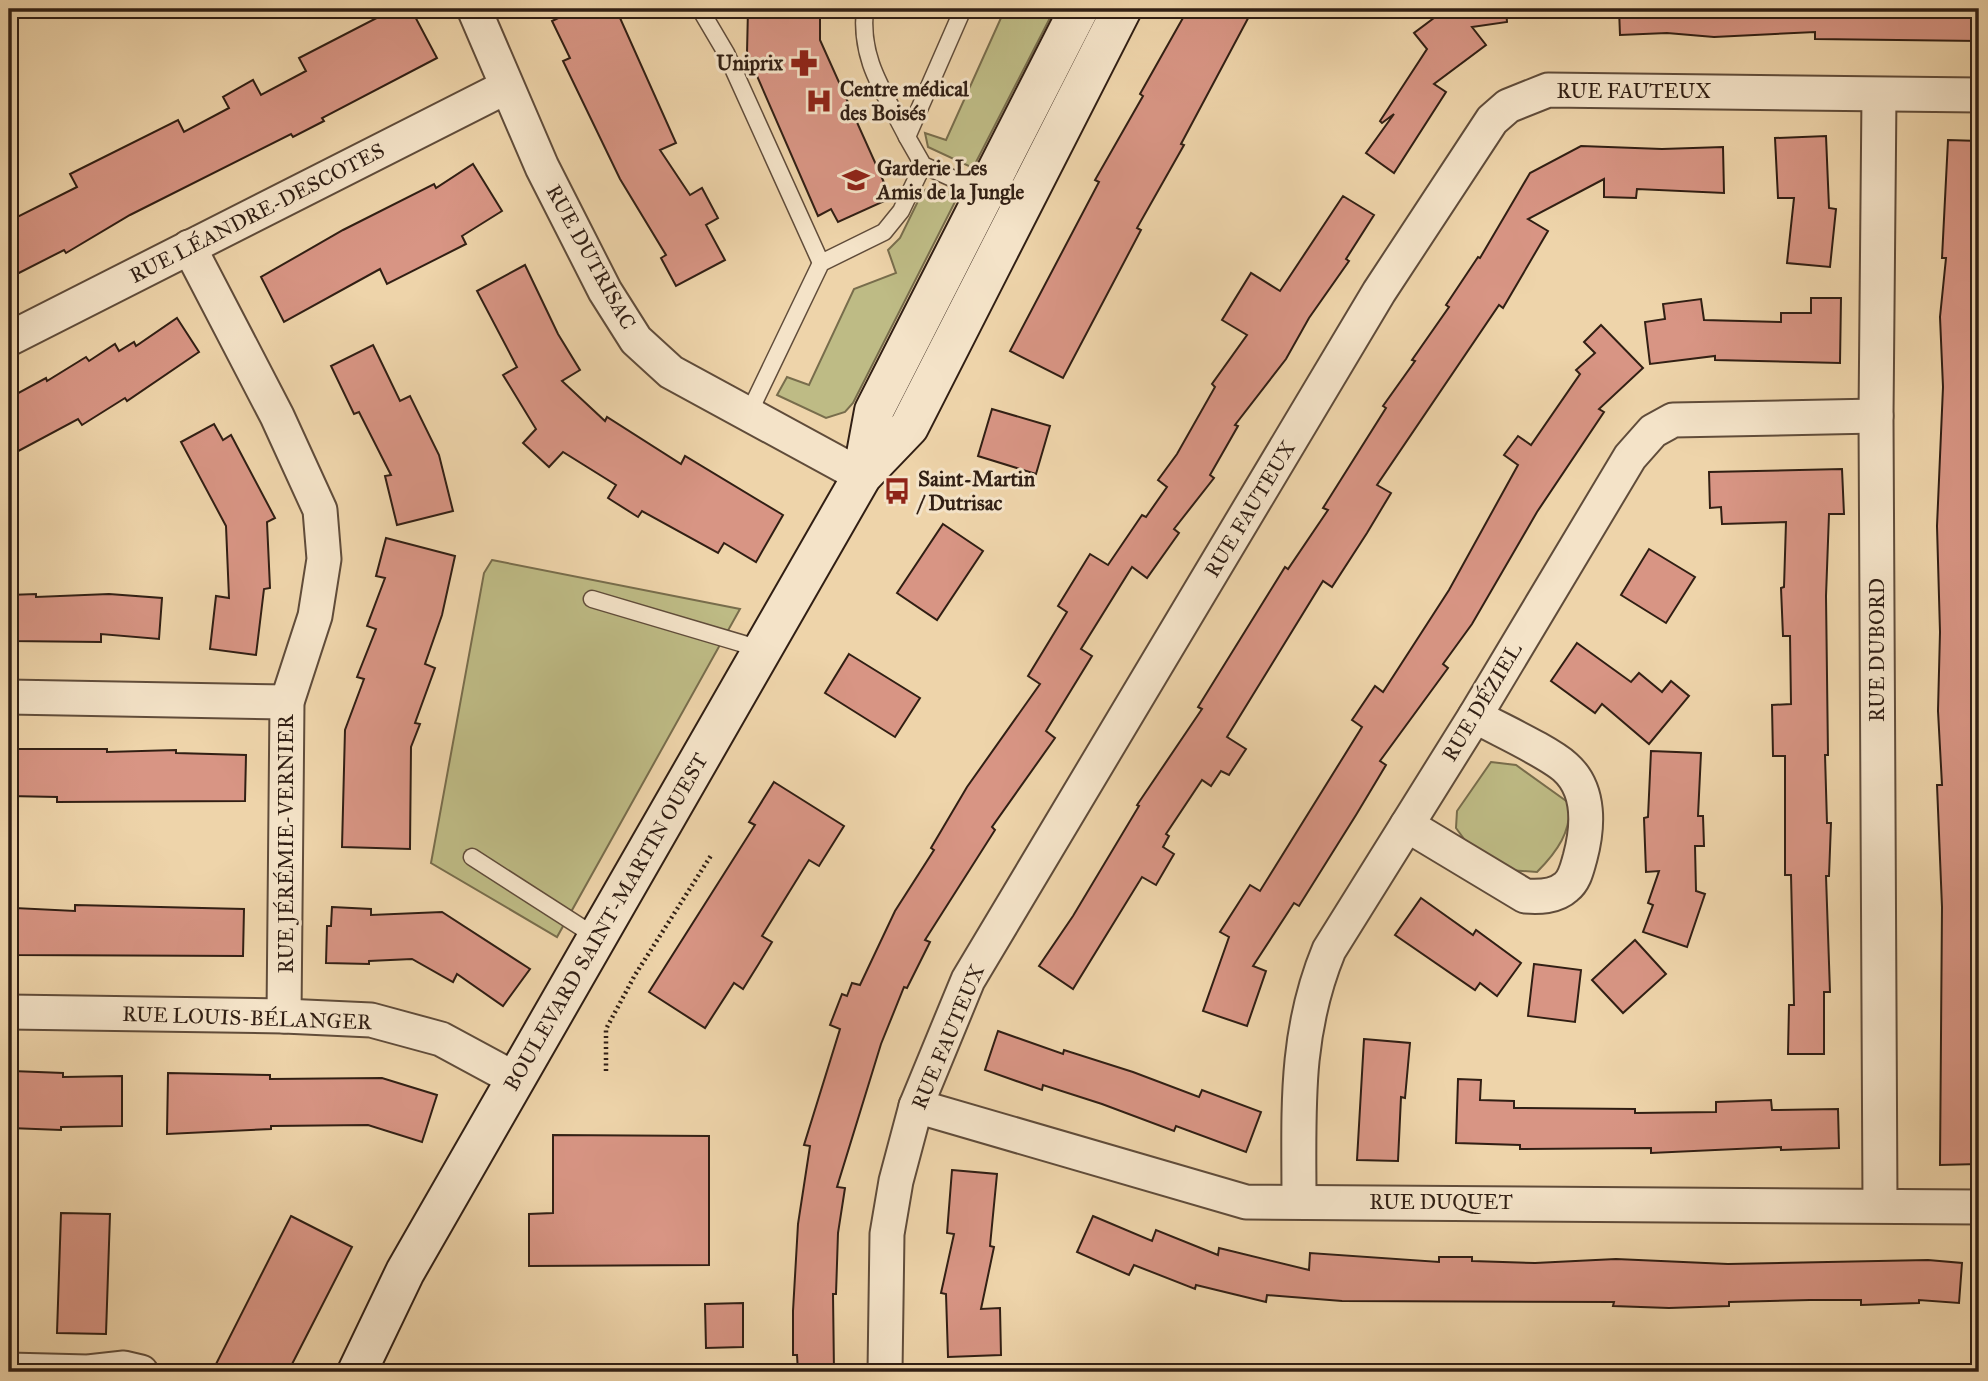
<svg xmlns="http://www.w3.org/2000/svg" width="1988" height="1381" font-family="'IM FELL Great Primer',serif">
<style>
.green{fill:#bebb85;stroke:#786d4c;stroke-width:2}
.building{fill:#d89584;stroke:#311f14;stroke-width:2}
.lines{fill:none;stroke-linecap:round;stroke-linejoin:round}
.lane-casing{stroke:#604c3a;stroke-width:19}
.street-casing{stroke:#604c3a;stroke-width:37}
.secondary-casing{stroke:#311f14;stroke-width:42}
.path{stroke:#311f14;stroke-width:4.5;stroke-dasharray:2 3.5;stroke-linecap:butt}
.lane{stroke:#f4e3c8;stroke-width:16}
.street{stroke:#f4e3c8;stroke-width:33}
.secondary{stroke:#f4e3c8;stroke-width:38}
.labels{text-anchor:middle;dominant-baseline:central;stroke-width:6;stroke-linejoin:round;paint-order:stroke}
.poi-label{font-size:21px;font-weight:bold;fill:#311f14;stroke:#f4e3c8;text-anchor:start}
.street-label{font-size:21px;fill:#311f14;stroke:#f4e3c8}
</style>
<rect width="100%" height="100%" fill="#eed4aa"/>
<filter id="stains"><feTurbulence type="fractalNoise" baseFrequency=".00286" numOctaves="4"/><feColorMatrix values="0 0 0 0 .2 0 0 0 0 .09 0 0 0 0 .02 0 0 0 .5 -.17"/></filter>
<radialGradient id="worn" r=".72"><stop offset=".6" stop-color="#630" stop-opacity="0"/><stop offset="1" stop-color="#630" stop-opacity=".3"/></radialGradient>
<g class="green">
<path d="M1005,9h41l6,5 -79,154 -45,-21 -3,-14 21,7z"/>
<path d="M933,186l25,10 -105,207 -8,9 -19,6 -49,-23 10,-18 22,8 45,-96 42,-16 -8,-23 12,-12 23,-47z"/>
<path d="M492,560l248,49 -183,328 -126,-74 53,-290z"/>
<path d="M1491,762l25,3 53,38c3,28 -12,49 -32,69l-29,-2 -41,-27 -11,-15 1,-17z"/>
</g>
<g class="building">
<path d="M394,9h17l26,49 -115,60 2,3 -31,16 -2,-3 -161,81 -64,38 -2,-3 -55,28v-57l68,-34 -7,-13 108,-54 6,12 45,-24 -6,-11 30,-17 8,15 45,-24 -7,-13z"/>
<path d="M577,9h39l60,134 -16,7 30,45 12,-7 16,30 -12,7 19,35 -49,26 -15,-28 5,-3 -46,-76 -57,-118 7,-3 -18,-37z"/>
<path d="M748,9h72v31l71,158 -53,24 -7,-13 -13,7 -71,-163z"/>
<path d="M1188,9h65l-72,135 3,1 -47,83 4,2 -78,148 -53,-27 89,-169 -4,-2 48,-84 -3,-2z"/>
<path d="M1446,9h60l1,13 -35,5 14,18 -52,39 12,8 -52,81 -28,-20 28,-39 -12,9 -2,-2 47,-72 -13,-16z"/>
<path d="M1619,9h360v32l-164,-2v-7l-101,5 -47,-4 -47,2z"/>
<path d="M1826,136l3,72 7,1 -6,58 -43,-4 7,-65h-16l-3,-60z"/>
<path d="M1948,140l31,1v1023l-39,1 2,-258 -5,-122h5l-4,-74 2,-79 -3,-106 6,-139 -3,-70 6,-59h-4z"/>
<path d="M1581,146l81,3 61,-2 1,46 -87,-4 -1,9 -32,-1v-18l-76,40 20,12 -45,77 -4,-3 -122,180 14,8 -24,40 -35,54 -9,-6 -96,156 19,12 -17,26 -8,-4 -10,15 -9,-6 -36,54 3,2 -6,11 11,7 -18,31 -14,-8 -69,112 -34,-23 34,-50 66,-110 -2,-1 65,-96 -4,-2 87,-140 3,2 40,-59 -5,-2 63,-100 -3,-2 32,-45 -3,-1 37,-53 -3,-2 32,-48 2,1 50,-85z"/>
<path d="M473,164l29,47 -40,25 4,8 -79,40 -7,-15 -96,53 -23,-45 82,-47 91,-46 2,4z"/>
<path d="M1343,196l31,19 -28,44 3,2 -40,57 -23,41 -51,66 3,1 -28,49 4,3 -40,51 5,4 -32,45 -15,-11 -51,82 11,7 -46,75 9,7 -63,89 3,3 -70,110 5,2 -23,46 -3,-1 -23,57 -44,143 8,1 -7,45 -2,61h-3l1,78h-36l-1,-17h-4v-44l5,-87 12,-78 -6,-1 36,-116 -10,-4 12,-31 5,2 5,-13 8,2 35,-74 39,-61 -3,-2 36,-61 73,-103 -12,-8 39,-64 -9,-6 32,-52 18,11 34,-50 4,2 21,-30 -9,-7 19,-26 38,-67 -3,-3 35,-49 -25,-15 29,-47 29,18z"/>
<path d="M525,265l33,69 22,36 -18,11 43,40 2,-4 74,47 4,-8 98,59 -27,47 -32,-19 -6,10 -76,-42 -4,6 -30,-19 8,-13 -53,-33 -14,15 -26,-24 13,-14 -33,-54 14,-8 -40,-76z"/>
<path d="M1811,298h30l-1,65 -125,-3v-4l-65,8 -5,-42 20,-3 -2,-15 38,-5 3,21 77,2v-9h30z"/>
<path d="M177,318l22,34 -72,49 -2,-3 -43,27 -4,-6 -69,37v-58l37,-20 1,3 39,-24 3,4 26,-17 4,7 15,-9 2,4z"/>
<path d="M1601,325l42,43 -44,41 5,3 -67,100 -65,112 -29,40 5,4 -68,93 6,4 -30,50 -57,91 -5,-3 -41,63 13,5 -19,55 -44,-15 26,-74 -9,-5 30,-47 10,6 102,-164 -10,-7 23,-34 8,6 66,-102 69,-125 -14,-10 14,-19 13,9 49,-71 -4,-4 19,-17 -11,-11z"/>
<path d="M373,345l27,56 10,-5 29,59 14,56 -56,14 -12,-49 6,-1 -32,-63 -5,2 -23,-48z"/>
<path d="M992,409l58,17 -14,48 -58,-18z"/>
<path d="M214,424l9,16 8,-5 44,83 -8,4 3,66 -6,1 -8,66 -46,-6 6,-53 13,2 -3,-72 -45,-84z"/>
<path d="M1842,469l2,45h-15l-3,82 2,159h-3l2,68h4l-2,53h-3l4,116h-6v62h-36l1,-49h5l-3,-130h-6v-119h-12l-1,-51 19,-1 -1,-68h-7l-2,-48 3,-1 2,-65 -64,2 -1,-17 -11,1 -1,-36z"/>
<path d="M943,524l40,27 -46,69 -40,-27z"/>
<path d="M386,538l69,18 -13,59 -17,49 10,4 -20,55 5,1 -9,23 -1,102 -68,-2 3,-117 19,-51 -7,-2 19,-48 -9,-3 18,-48 -9,-2z"/>
<path d="M1649,549l46,28 -29,46 -45,-28z"/>
<path d="M36,594v3l73,-3 53,4 -3,41 -58,-5v8l-92,-1v-46z"/>
<path d="M1577,643l54,39 8,-9 23,19 9,-11 18,15 -40,48 -47,-40 -7,9 -44,-32z"/>
<path d="M849,654l71,44 -25,39 -70,-44z"/>
<path d="M9,749h98v3l69,-2v3l70,2 -1,46 -188,1v-5l-48,-1z"/>
<path d="M1651,751l50,2 -3,63h5l1,30h-9l1,45 9,3 -18,53 -44,-15 10,-27 -5,-2 11,-32 -13,1 -2,-54 4,-1z"/>
<path d="M774,782l70,44 -25,40 -10,-6 -47,76 10,6 -14,23 -15,24 -9,-6 -29,45 -56,-36 106,-167 -6,-3z"/>
<path d="M1421,898l52,37 3,-5 45,33 -24,33 -17,-13 -5,7 -80,-55z"/>
<path d="M75,905l169,4 -1,47 -230,-1 2,-47 60,3z"/>
<path d="M332,907l39,2v6l71,-3 88,57 -27,37 -46,-32 -4,8 -41,-23 -43,2v3l-43,-1 1,-37h4z"/>
<path d="M1635,940l31,34 -43,39 -31,-33z"/>
<path d="M1534,964l47,6 -6,52 -47,-6z"/>
<path d="M998,1031l65,23 1,-4 69,22 66,25 3,-7 59,22 -15,40 -70,-26 -2,5 -72,-27 -59,-19 -1,5 -57,-20z"/>
<path d="M1364,1039l46,4 -5,55 -4,-1 -3,64 -41,-1z"/>
<path d="M12,1071l51,2v4l59,-1v50l-61,1v3l-51,-2z"/>
<path d="M168,1073l102,2v4l112,-1 55,17 -15,47 -54,-17 -97,1v3l-104,5z"/>
<path d="M1458,1079l23,1 -1,20 34,1v7l121,1v4l81,-1v-10l55,-2 1,10 66,-1 1,39 -58,2v-3l-130,6v-5l-131,1v-4l-64,-2z"/>
<path d="M553,1135l156,1v129l-180,1v-52l24,-1z"/>
<path d="M952,1170l45,4 -7,72 4,1 -13,62 19,-1 1,47 -53,2 -2,-63 -5,-1 13,-59 -7,-1z"/>
<path d="M61,1213l49,1 -4,120 -49,-1z"/>
<path d="M291,1216l61,31 -64,125h-76z"/>
<path d="M1093,1216l59,25 4,-11 62,25 1,-7 90,22 1,-17 129,9v-5h33v4l63,2 81,-4 112,5 200,-4 34,3 -3,40 -40,-3v3l-58,2v-5h-51l-81,2v4l-60,2 -56,-2 1,-4 -272,-1 -75,-6 -1,7 -70,-17 -1,4 -61,-24 -5,10 -52,-23z"/>
<path d="M743,1303v44l-37,1 -1,-44z"/>
</g>
<g class="lines">
<defs>
<g id="lane">
<path d="M700,9l26,44 95,210"/>
<path d="M865,9c-6,51 20,84 42,128"/>
<path d="M963,9l-56,128 16,28 62,28"/>
<path d="M748,415l73,-152 63,-31 17,-21 22,-46"/>
<path d="M592,599l172,51"/>
<path d="M472,857l126,81"/>
</g>
<g id="street">
<path d="M474,9l68,158 63,124 31,49 35,32 191,104"/>
<path d="M1879,95l-3,321 4,789"/>
<path d="M189,247l88,169 43,94 4,49 -9,57 -28,86 -3,314"/>
<path d="M9,339l497,-252"/>
<path d="M9,697l278,5"/>
<path d="M1407,825l118,71c14,1 30,1 41,-9 9,-7 11,-19 14,-29 8,-30 11,-68 -15,-91 -18,-16 -67,-38 -90,-51"/>
<path d="M9,1012l275,4 87,4 70,19 74,40"/>
<path d="M916,1106l330,96 733,5"/>
<path d="M1299,1201c0,-90 -5,-166 30,-251l146,-234 155,-259 23,-26 20,-11 203,-4"/>
<path d="M9,1370l79,2 36,-4 17,4"/>
<path d="M885,1372l2,-138 9,-53 20,-75 52,-126 411,-688 113,-172 16,-14 40,-16 431,5"/>
</g>
<g id="secondary">
<path d="M862,476l12,-65 205,-402"/>
<path d="M357,1372l48,-100 457,-796 47,-49 213,-418"/>
</g>
</defs>
<use href="#lane" class="lane-casing"/>
<use href="#street" class="street-casing"/>
<use href="#secondary" class="secondary-casing"/>
<path class="path" d="M606,1071v-42l29,-54 77,-121"/>
<use href="#lane" class="lane"/>
<use href="#street" class="street"/>
<use href="#secondary" class="secondary"/>
</g>
<defs>
<symbol id="pharmacy-bare" viewBox="-9 -9 18 18"><path d="M-2-6h4v4h4v4h-4v4h-4v-4h-4v-4h4Z" fill="#8f2418" stroke="#f4e3c8" stroke-width="2.5" paint-order="stroke"/></symbol>
<symbol id="hospital-bare" viewBox="-9 -9 18 18"><path d="M-5-5h3v3.5h4V-5h3V5h-3V1.5h-4V5h-3Z" fill="#8f2418" stroke="#f4e3c8" stroke-width="2.5" paint-order="stroke"/></symbol>
<symbol id="school-bare" viewBox="-9 -9 18 18"><path d="M0-5L7-2L0 1L-7-2ZM-4 1L0 2.5L4 1V4Q0 6-4 4Z" fill="#8f2418" stroke="#f4e3c8" stroke-width="2.5" paint-order="stroke"/></symbol>
<symbol id="bus-bare" viewBox="-9 -9 18 18"><path d="M-5-6H5V4H4V6H2V4H-2V6H-4V4H-5ZM-3.5-4V0h7V-4ZM-3.5 1.2v1.5H-2V1.2ZM2 1.2v1.5H3.5V1.2Z" fill="#8f2418" stroke="#f4e3c8" stroke-width="2.5" paint-order="stroke"/></symbol>
</defs>
<g fill-rule="evenodd">
<use href="#pharmacy-bare" x="785" y="44" width="38" height="38"/>
<use href="#hospital-bare" x="800" y="82" width="38" height="38"/>
<use href="#school-bare" x="837" y="161" width="38" height="38"/>
<use href="#bus-bare" x="878" y="472" width="38" height="38"/>
</g>
<g class="labels">
<g class="poi-label">
<text x="783" y="63" text-anchor="end">Uniprix</text>
<text x="840" y="89">Centre médical<tspan x="840" dy="24">des Boisés</tspan></text>
<text x="877" y="168">Garderie Les<tspan x="877" dy="24">Amis de la Jungle</tspan></text>
<text x="918" y="479">Saint-Martin<tspan x="918" dy="24">/ Dutrisac</tspan></text>
</g>
<g class="street-label">
<text x="1634" y="91">RUE FAUTEUX</text>
<text transform="translate(257 213) rotate(-27)">RUE LÉANDRE-DESCOTES</text>
<text transform="translate(591 257) rotate(61)">RUE DUTRISAC</text>
<text transform="translate(1250 509) rotate(-59)">RUE FAUTEUX</text>
<text transform="translate(1877 650) rotate(-90)">RUE DUBORD</text>
<text transform="translate(1482 702) rotate(-59)">RUE DÉZIEL</text>
<text transform="translate(286 844) rotate(-90)">RUE JÉRÉMIE-VERNIER</text>
<text transform="translate(606 922) rotate(-60)">BOULEVARD SAINT-MARTIN OUEST</text>
<text transform="translate(247 1018) rotate(2)">RUE LOUIS-BÉLANGER</text>
<text transform="translate(948 1037) rotate(-67)">RUE FAUTEUX</text>
<text x="1441" y="1202">RUE DUQUET</text>
</g>
</g>
<rect width="1988" height="1381" fill="none" stroke="#eed4aa" stroke-width="35"/>
<rect x="10" y="10" width="1967" height="1360" fill="none" stroke="#311f14" stroke-width="3.5"/>
<rect x="18" y="18" width="1953" height="1346" fill="none" stroke="#311f14" stroke-width="2"/>
<rect width="100%" height="100%" filter="url(#stains)"/>
<rect width="100%" height="100%" fill="url(#worn)"/>
</svg>
